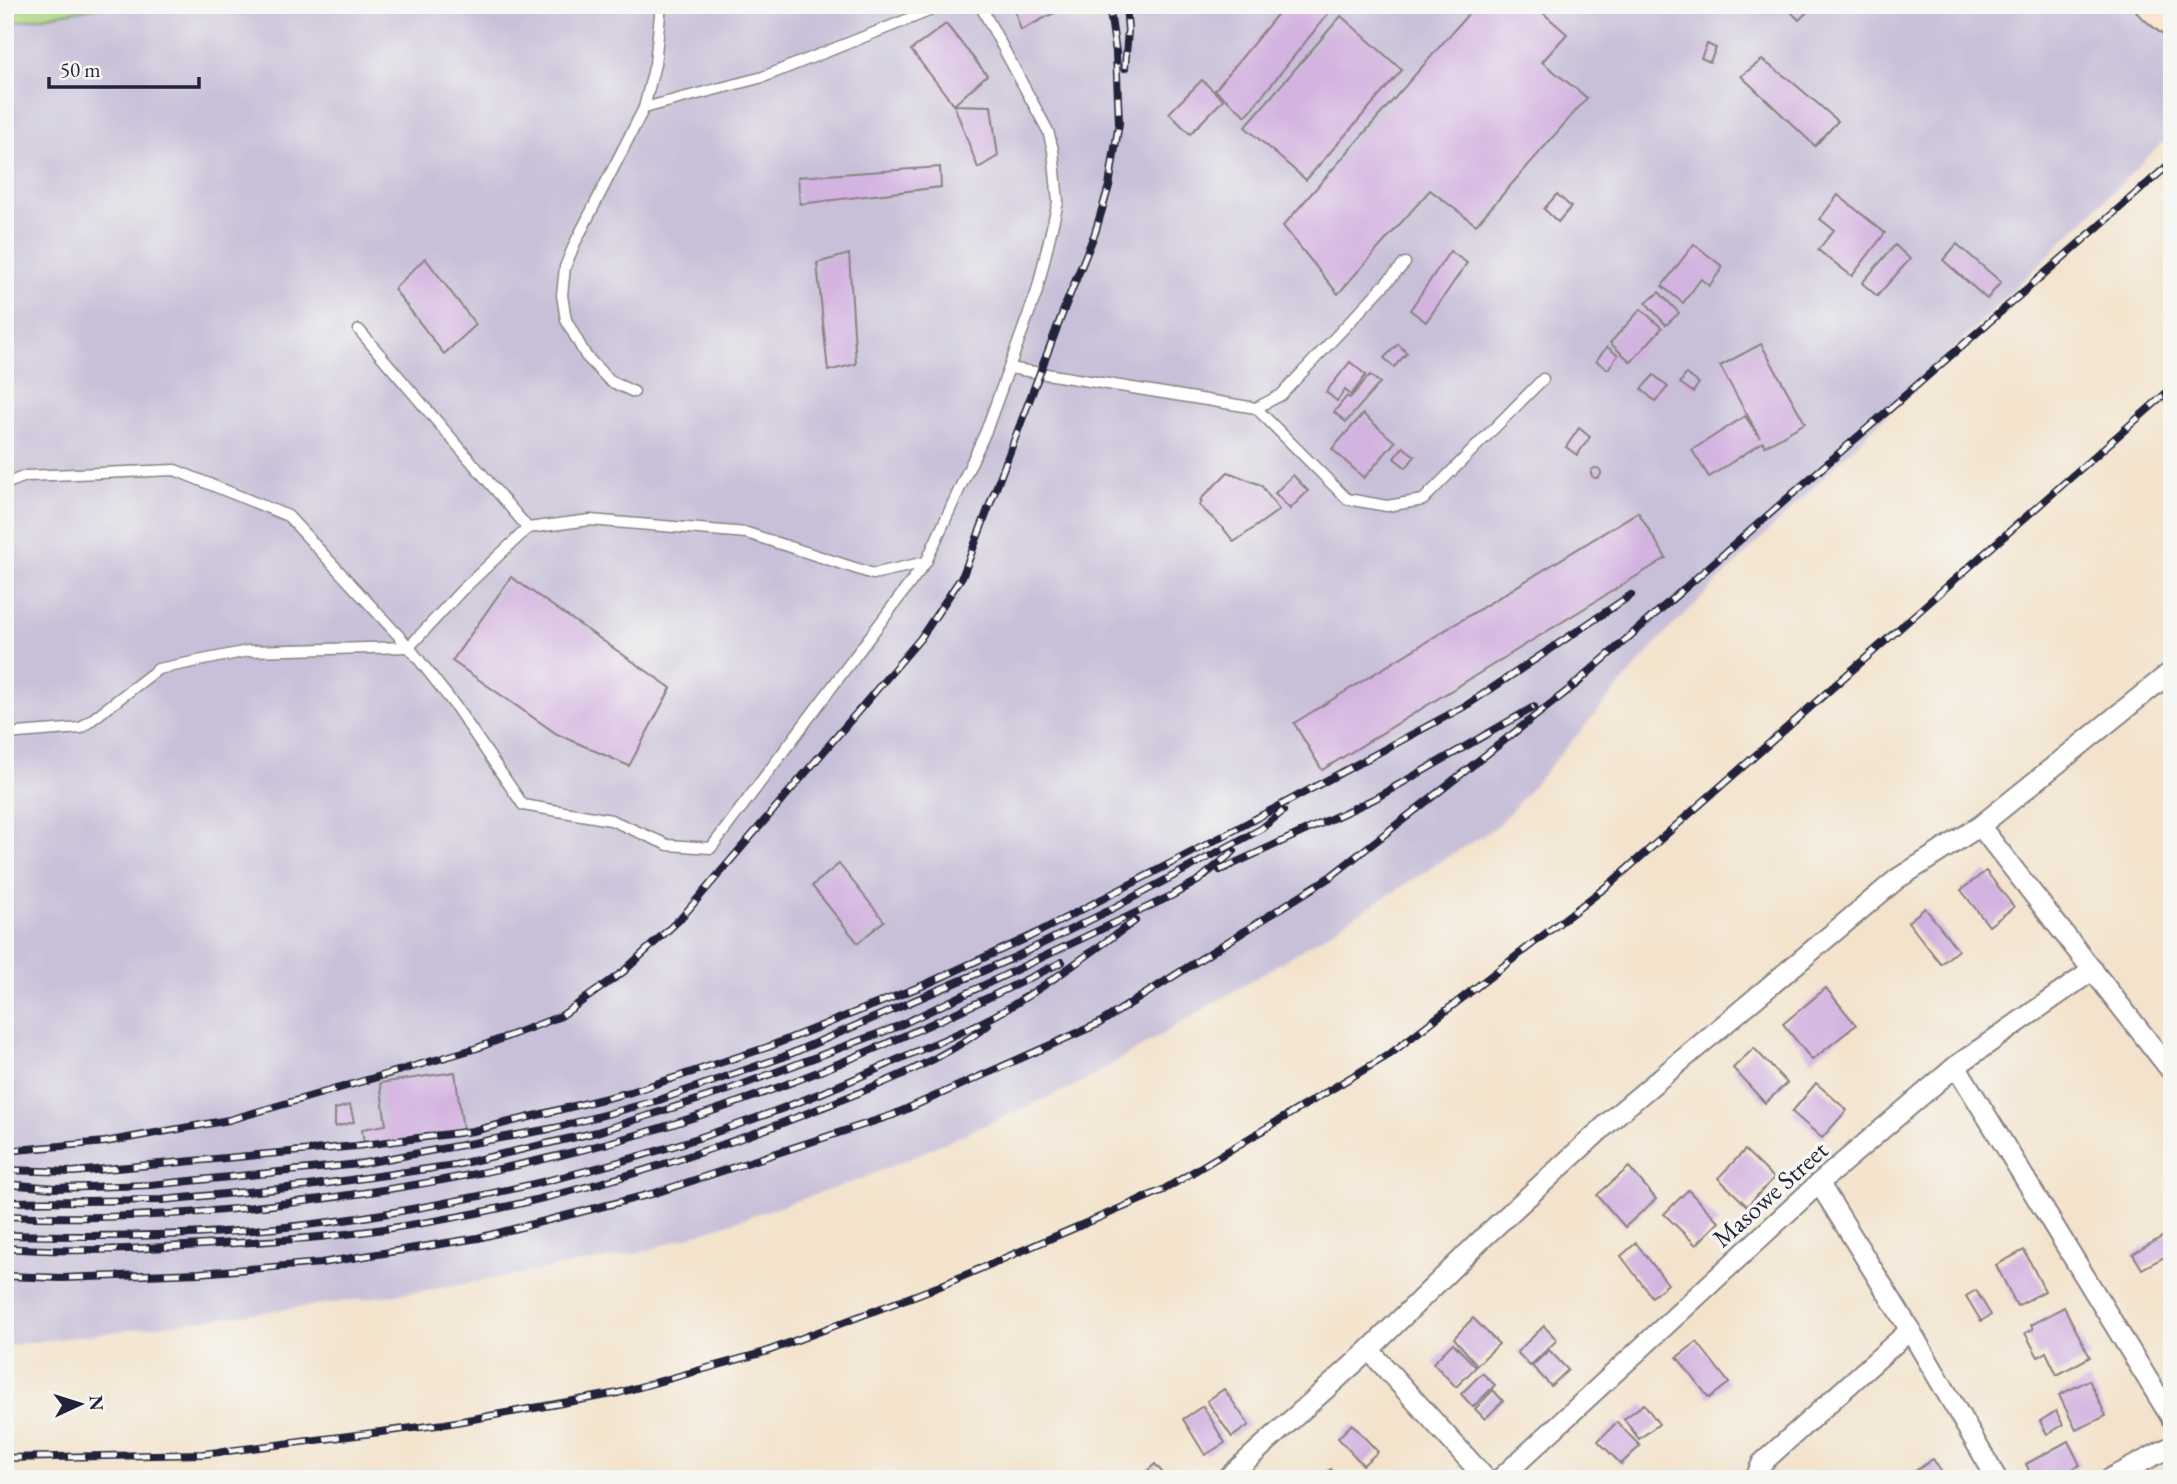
<svg xmlns="http://www.w3.org/2000/svg" width="2177" height="1484" font-family="'EB Garamond',serif">
<style>
.industrial{fill:#c8c0d8}
.green{fill:#afd680;stroke:#687c5e;stroke-width:2}
.building{fill:#d3b3e0}
.lines{fill:none;stroke-linecap:round;stroke-linejoin:round}
.lane-casing{stroke:#8a8284;stroke-width:13}
.street-casing{stroke:#8a8284;stroke-width:23}
.secondary-casing{stroke:#8a8284;stroke-width:32}
.lane{stroke:#fff;stroke-width:10}
.street{stroke:#fff;stroke-width:19}
.secondary{stroke:#fce5d0;stroke-width:28}
.rail-casing{stroke:#22223b;stroke-width:8}
.rail{stroke:#f6f6f2;stroke-width:5;stroke-dasharray:16;stroke-linecap:butt}
.labels{text-anchor:middle;dominant-baseline:central;stroke-width:7;stroke-linejoin:round;paint-order:stroke}
.street-label{font-size:26px;fill:#22223b;stroke:#f6f6f2}
</style>
<rect width="100%" height="100%" fill="#f6f6f2"/>
<filter id="ink" filterUnits="userSpaceOnUse"><feTurbulence type="fractalNoise" baseFrequency=".0143" numOctaves="2"/><feDisplacementMap in="SourceGraphic" scale="14" xChannelSelector="R" yChannelSelector="G"/><feConvolveMatrix kernelMatrix="1 2 1 2 8 2 1 2 1" color-interpolation-filters="sRGB"/></filter>
<filter id="wash" filterUnits="userSpaceOnUse"><feTurbulence type="fractalNoise" baseFrequency=".00686" numOctaves="4" result="noise"/><feDisplacementMap in="SourceGraphic" scale="28" xChannelSelector="R" yChannelSelector="G"/><feGaussianBlur stdDeviation="1.57" result="paint"/><feColorMatrix in="noise" values="0 0 0 0 0 0 0 0 0 0 0 0 0 0 0 0 0 1.4 0 .05"/><feComposite in="paint" operator="in"/></filter>
<g filter="url(#wash)">
<rect width="100%" height="100%" fill="#f3e3cc"/>
<path class="industrial" d="M5,5h2167v128l-508,502 -165,190 -204,129 -212,128 -224,98 -220,73 -209,37 -425,56z"/>
<path class="green" d="M5,5h103l-103,19z"/>
<g id="blocks">
<g class="building">
<path d="M804,5h21l-18,10z"/>
<path d="M856,5h21v1l-19,5z"/>
<path d="M1013,5h46l1,5 -39,20z"/>
<path d="M1285,5h50l-89,111 -31,-26z"/>
<path d="M1476,5h58l33,29 -25,28 45,36 -111,127 -46,-35 -92,104 -55,-68z"/>
<path d="M1795,5h14l2,3 -12,12 -9,-9z"/>
<path d="M1341,16l61,54 -96,110 -61,-53z"/>
<path d="M946,24l41,51 -33,30 37,1 7,50 -20,12 -24,-63 -43,-55z"/>
<path d="M1707,44l9,4 -6,14 -9,-4z"/>
<path d="M1762,60l28,20 48,41 -23,25 -74,-70z"/>
<path d="M1202,80l21,20 -33,34 -21,-21z"/>
<path d="M940,167l1,20 -141,17 -2,-27z"/>
<path d="M1557,194l14,13 -13,15 -14,-13z"/>
<path d="M1838,195l47,38 -33,43 -34,-26 16,-20 -14,-11z"/>
<path d="M1694,244l29,23 -14,19 -8,-7 -18,24 -21,-17z"/>
<path d="M1957,244l44,38 -14,17 -44,-39z"/>
<path d="M1895,245l15,14 -33,37 -15,-13z"/>
<path d="M1450,251l17,12 -41,59 -16,-12z"/>
<path d="M849,254l7,110 -28,7 -11,-108z"/>
<path d="M425,258l51,67 -32,29 -50,-65z"/>
<path d="M1659,292l20,21 -13,12 -20,-22z"/>
<path d="M1641,309l21,19 -31,34 -21,-19z"/>
<path d="M1398,344l9,9 -13,14 -10,-9z"/>
<path d="M1761,344l44,79 -40,23 -2,-4 -54,35 -17,-27 53,-34 15,22 -40,-72z"/>
<path d="M1607,347l11,8 -10,14 -12,-8z"/>
<path d="M1350,362l16,13 -15,20 -6,-5 -8,11 -11,-9z"/>
<path d="M1686,374l13,9 -6,9 -13,-9z"/>
<path d="M1370,375l10,8 -34,39 -12,-10 13,-16 3,2z"/>
<path d="M1654,375l14,12 -13,14 -14,-12z"/>
<path d="M1363,414l32,28 -31,36 -32,-29z"/>
<path d="M1579,428l11,9 -13,18 -11,-8z"/>
<path d="M1403,447l12,9 -9,12 -12,-10z"/>
<circle cx="1596" cy="473" r="5"/>
<path d="M1228,472l33,13 18,25 -45,32 -11,-14 -24,-23 3,-3 -2,-2z"/>
<path d="M1293,475l15,16 -18,18 -15,-16z"/>
<path d="M1638,512l28,46 -344,212 -28,-47z"/>
<path d="M511,577l160,111 -42,78 -72,-32 -105,-73z"/>
<path d="M839,864l45,57 -26,22 -46,-57z"/>
<path d="M1986,871l28,36 -25,19 -28,-36z"/>
<path d="M1925,908l33,42 -17,14 -33,-42z"/>
<path d="M1826,988l30,37 -44,35 -29,-36z"/>
<path d="M1754,1048l33,35 -22,20 -32,-35z"/>
<path d="M455,1072l8,58 -99,14 -2,-15 24,-4 -6,-42z"/>
<path d="M1816,1083l31,27 -25,28 -30,-26z"/>
<path d="M350,1105l4,17 -19,5v-18z"/>
<path d="M1745,1150l29,28 -27,28 -29,-28z"/>
<path d="M1629,1167l27,32 -31,28 -28,-32z"/>
<path d="M1688,1190l31,32 -23,23 -32,-31z"/>
<path d="M2167,1234l5,9v10l-30,16 -9,-15z"/>
<path d="M1636,1243l32,41 -16,13 -31,-41z"/>
<path d="M2024,1250l21,41 -28,15 -21,-41z"/>
<path d="M1976,1290l15,25 -10,6 -15,-25z"/>
<path d="M2064,1307l26,50 -33,18 -11,-23 -8,5 -13,-24 8,-4 -2,-4z"/>
<path d="M1473,1318l26,26 -22,21 -23,-27z"/>
<path d="M1544,1326l13,14 -27,26 -13,-14z"/>
<path d="M1697,1342l32,41 -20,15 -32,-41z"/>
<path d="M1453,1343l23,24 -20,20 -23,-24z"/>
<path d="M1549,1350l19,20 -17,16 -19,-20z"/>
<path d="M1482,1373l13,12 -22,22 -12,-13z"/>
<path d="M2089,1380l17,36 -30,14 -17,-35z"/>
<path d="M1224,1389l25,36 -17,12 -25,-36z"/>
<path d="M1493,1390l10,11 -18,18 -10,-10z"/>
<path d="M1644,1404l15,20 -20,15 -15,-20z"/>
<path d="M1203,1406l22,37 -20,12 -22,-36z"/>
<path d="M2056,1411l7,14 -16,9 -7,-13z"/>
<path d="M1617,1422l23,24 -19,18 -23,-23z"/>
<path d="M1352,1424l26,28 -15,13 -25,-27z"/>
<path d="M2068,1441l12,24 -26,14h-21l-7,-15z"/>
<path d="M1933,1459l13,20h-42z"/>
<path d="M1155,1464l13,15h-30z"/>
<path d="M1331,1469l8,10h-21z"/>
</g>
</g>
</g>
<g filter="url(#ink)">
<use href="#blocks" fill-opacity="0" stroke="#8a8284" stroke-width="2"/>
<g class="lines">
<defs>
<g id="lane">
<path d="M644,108l119,-31 181,-72"/>
<path d="M359,330l169,198"/>
<path d="M1009,368l247,40 25,-13 124,-132"/>
<path d="M634,392l-24,-11 -24,-25 -20,-36 -4,-25 3,-28 10,-24 69,-135 11,-44 6,-59"/>
<path d="M1256,408l91,91 40,7 36,-6 120,-121"/>
<path d="M5,484l21,-8 149,-6 113,46 121,131 47,60 67,98 88,15 57,25 43,3 215,-286"/>
<path d="M5,734l76,-6 77,-59 90,-18 161,-4 52,-56 67,-63 62,-8 157,13 126,41 53,-12 60,-131 51,-140 21,-89 -5,-52 -5,-19 -68,-126"/>
</g>
<g id="street">
<path d="M1980,826l192,246"/>
<path d="M1956,1066l216,353"/>
<path d="M1819,1183l91,147 87,149"/>
<path d="M1369,1350l117,129"/>
<path d="M1226,1479l143,-129 115,-113 135,-124 278,-234 83,-53 192,-155"/>
<path d="M1500,1479l319,-296 137,-117 137,-96"/>
<path d="M1755,1479l7,-16 148,-133"/>
<path d="M2109,1479l63,-33"/>
</g>
<path id="secondary" d="M2150,5l22,18"/>
</defs>
<use href="#lane" class="lane-casing"/>
<use href="#street" class="street-casing"/>
<use href="#secondary" class="secondary-casing"/>
<use href="#lane" class="lane"/>
<use href="#street" class="street"/>
<use href="#secondary" class="secondary"/>
<defs>
<g id="rail">
<path d="M1125,68l3,-38 -2,-25"/>
<path d="M1574,685l598,-523"/>
<path d="M1220,870l154,-71 160,-92"/>
<path d="M5,1151l100,-9 124,-22 248,-72 84,-32 62,-44 59,-55 238,-278 43,-64 103,-271 29,-71 14,-47 10,-63 -3,-71 -7,-47"/>
<path d="M5,1170l68,2 283,-26 117,-15 158,-39 137,-45 156,-62 105,-48 198,-103 240,-129 164,-110"/>
<path d="M5,1184l50,4 95,-3 209,-21 196,-36 104,-28 124,-43 230,-99 91,-45 157,-84 22,-18"/>
<path d="M5,1202l157,-2 146,-14 147,-21 142,-33 128,-41 171,-64 275,-131 28,-16 35,-29"/>
<path d="M5,1216c121,5 239,-5 358,-23 123,-18 246,-45 364,-87 115,-40 226,-90 335,-144"/>
<path d="M5,1235c117,3 238,1 353,-17 181,-28 362,-77 528,-153 36,-17 75,-31 110,-50 48,-27 93,-62 139,-94"/>
<path d="M5,1248c65,5 131,1 196,-3 51,-3 102,-5 153,-12 157,-19 313,-64 459,-122 60,-24 124,-47 175,-86"/>
<path d="M5,1276l57,2 137,-5 122,-10 157,-25 177,-45 238,-78 205,-91 232,-147 250,-196"/>
<path d="M5,1458l198,-4 242,-30 173,-31 147,-41 175,-66 223,-96 227,-136 221,-171 561,-495"/>
</g>
</defs>
<use href="#rail" class="rail-casing"/>
<use href="#rail" class="rail"/>
</g>
</g>
<g class="labels">
<g class="street-label">
<text transform="translate(1770 1194) rotate(-42)">Masowe Street</text>
</g>
</g>
<rect width="2177" height="1484" fill="none" stroke="#f6f6f2" stroke-width="28"/>
<g transform="translate(80 1404) rotate(86)" stroke="#f6f6f2" stroke-width="5" paint-order="stroke">
<path d="M0-5L12 26L0 18L-12 26Z" fill="#22223b"/>
<text y="-10" font-size="19" font-weight="bold" text-anchor="middle" fill="#22223b">N</text>
</g>
<path d="M49 77v10h150v-10" fill="none" stroke="#22223b" stroke-width="3.5"/>
<text x="60" y="77" font-size="21" fill="#22223b" stroke="#f6f6f2" stroke-width="5" paint-order="stroke">50 m</text>
</svg>
